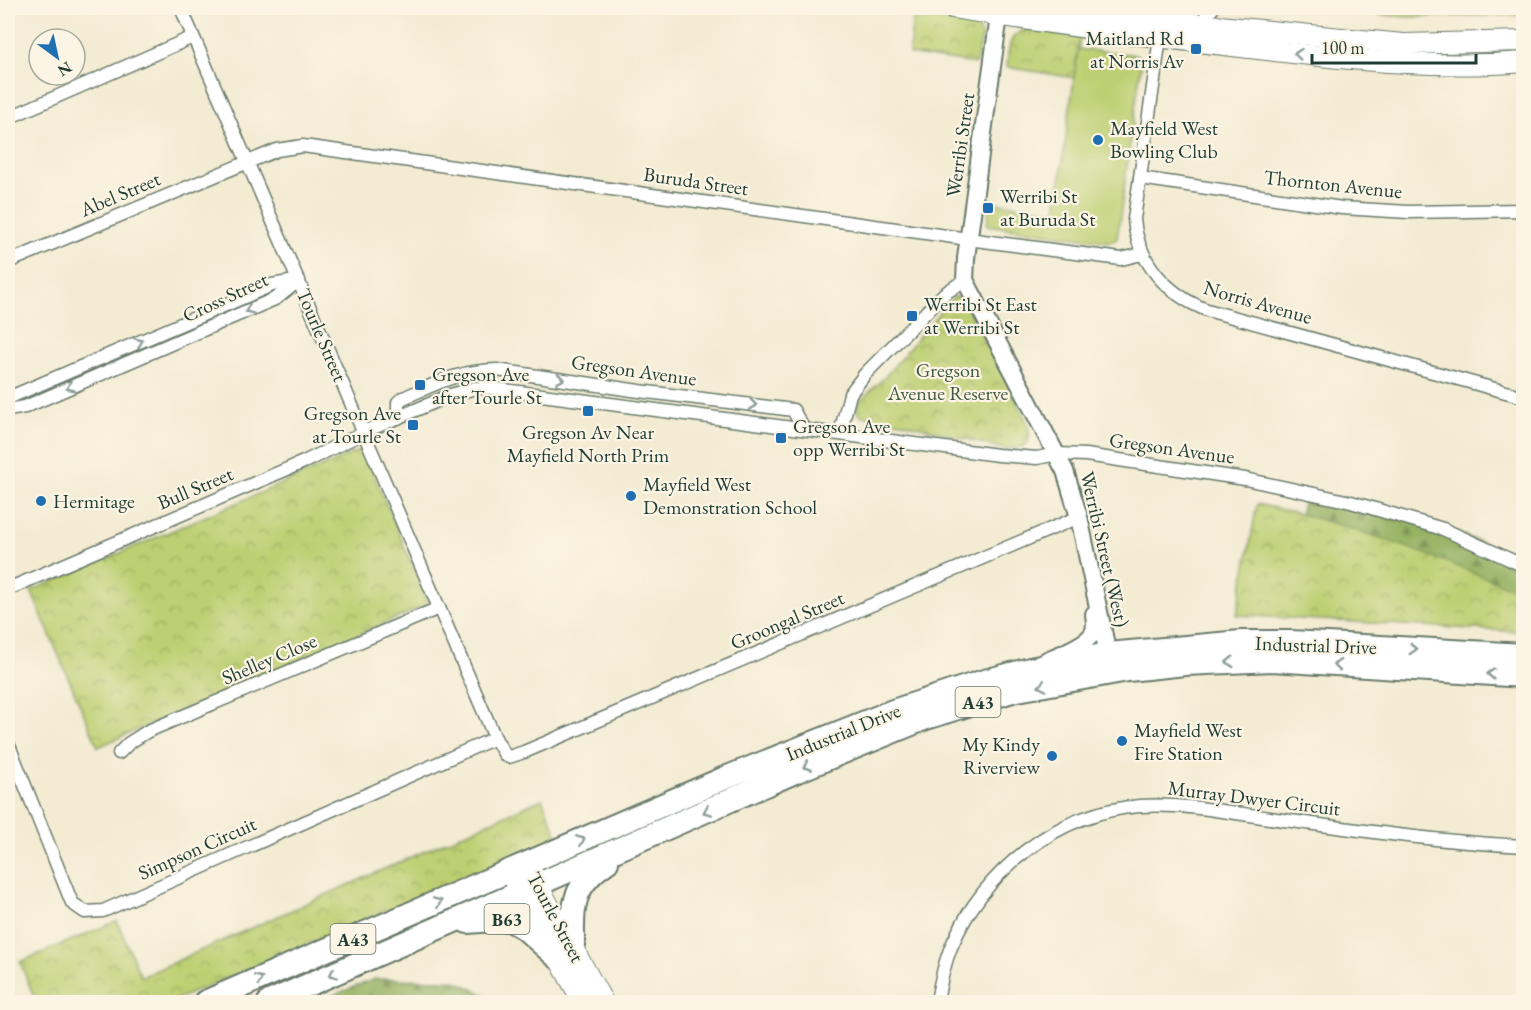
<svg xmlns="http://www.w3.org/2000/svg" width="1531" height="1010" font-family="'EB Garamond',serif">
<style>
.forest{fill:url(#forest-firs);stroke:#5a784c;stroke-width:1.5}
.park{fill:url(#park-crowns);stroke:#6e8653;stroke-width:1.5}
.pitch{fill:#bdcf72;stroke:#6e8653;stroke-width:1.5}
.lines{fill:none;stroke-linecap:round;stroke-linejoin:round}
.street-casing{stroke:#697a6b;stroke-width:15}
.secondary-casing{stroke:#697a6b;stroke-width:20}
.primary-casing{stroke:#697a6b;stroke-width:22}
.highway-casing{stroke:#697a6b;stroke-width:26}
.street{stroke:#fff;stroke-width:12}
.secondary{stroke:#fff;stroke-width:16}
.primary{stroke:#fff;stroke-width:20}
.highway{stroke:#fff;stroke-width:22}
.oneway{stroke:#8f9e9a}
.poi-dot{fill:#1f6fb2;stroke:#fcf5e5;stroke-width:2}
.labels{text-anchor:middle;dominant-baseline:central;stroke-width:4.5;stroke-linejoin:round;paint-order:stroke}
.shield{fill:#fcf5e5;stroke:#617469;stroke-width:1.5}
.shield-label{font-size:18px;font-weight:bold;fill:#1f3d34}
.poi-label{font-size:20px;fill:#1f3d34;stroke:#fcf5e5;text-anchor:start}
.street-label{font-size:20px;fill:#1f3d34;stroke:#fcf5e5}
.park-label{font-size:20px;fill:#3f5a40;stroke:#fcf5e5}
</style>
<defs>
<pattern id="forest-firs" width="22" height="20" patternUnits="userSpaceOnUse" patternTransform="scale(1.5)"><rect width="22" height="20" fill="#96b264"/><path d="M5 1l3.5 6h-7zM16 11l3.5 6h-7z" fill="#7a9253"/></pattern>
<pattern id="park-crowns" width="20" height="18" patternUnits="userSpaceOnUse" patternTransform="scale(1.5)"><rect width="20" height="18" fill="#bdcf72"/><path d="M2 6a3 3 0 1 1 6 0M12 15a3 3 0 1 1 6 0" fill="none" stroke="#99a95e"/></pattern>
</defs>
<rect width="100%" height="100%" fill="#fcf5e5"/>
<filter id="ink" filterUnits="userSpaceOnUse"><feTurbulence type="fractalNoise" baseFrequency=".0167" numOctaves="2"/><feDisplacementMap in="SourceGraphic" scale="12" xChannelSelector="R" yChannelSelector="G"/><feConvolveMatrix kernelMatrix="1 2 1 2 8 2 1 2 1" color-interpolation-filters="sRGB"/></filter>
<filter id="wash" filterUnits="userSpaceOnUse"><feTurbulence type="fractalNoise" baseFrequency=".008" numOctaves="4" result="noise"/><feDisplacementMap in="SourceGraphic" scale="24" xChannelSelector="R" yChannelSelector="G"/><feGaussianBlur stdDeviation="1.35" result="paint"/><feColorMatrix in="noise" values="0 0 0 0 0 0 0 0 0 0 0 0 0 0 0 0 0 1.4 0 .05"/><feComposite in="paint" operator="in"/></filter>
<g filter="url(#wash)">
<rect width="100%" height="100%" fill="#f3ebd2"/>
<g class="forest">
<path d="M1303,502l52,3 45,6 123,47v53l-234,-48z"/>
<path d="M375,979l79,1 47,22h-110c-25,-4 -50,3 -76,0z"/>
</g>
<g class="park">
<path d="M1300,8h223l1,7 -117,2z"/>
<path d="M913,15l63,9 6,13 -6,27 -67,-10z"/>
<path d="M1031,27l50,4 -7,47 -67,-11c2,-22 0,-32 24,-40z"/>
<path d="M955,296l8,4 64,122c7,23 -1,27 -24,27l-101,-27 -39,-6 -5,-2 -1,-8 2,-4 26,-25 57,-68z"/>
<path d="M363,449l66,155 -331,143 -67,-156z"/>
<path d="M1257,504c95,20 177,52 266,89v39l-286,-17z"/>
<path d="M542,799l17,39 -389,164h-134l-16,-40 97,-41 24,56z"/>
</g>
<path class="pitch" d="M1078,49l59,6 5,4 -25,180 -7,3 -123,-17 3,-23 66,9z"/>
</g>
<g filter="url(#ink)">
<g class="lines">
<defs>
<g id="street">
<path d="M181,8l314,730 10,17 4,2 15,-5 555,-235"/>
<path d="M1199,24l14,-16"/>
<path d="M1160,38l-26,181c3,43 34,76 73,91l317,87"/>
<path d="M8,118l185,-81"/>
<path d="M1140,178l202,30 66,4 116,-2"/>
<path d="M8,262l269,-112 26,-4 665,93 153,20 21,-5"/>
<path d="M8,398l264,-113 23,-4"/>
<path d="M8,410l17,-3 252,-109 22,-18"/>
<path d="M398,418v-16l5,-4c33,-14 57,-28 94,-28l142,21 154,19 10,18"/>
<path d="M840,433l10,-39 15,-20 79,-80 21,-14"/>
<path d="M8,589l298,-128 67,-33 78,-33 24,-7h14l509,67 39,3 20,-4 29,1 159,24 106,23 92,27 81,37"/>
<path d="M8,743l64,160 13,9 18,-1 392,-173"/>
<path d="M119,753l10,-10 19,-12 291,-123"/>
<path d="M937,1002c3,-18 7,-39 15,-57 32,-74 105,-133 188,-139 48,-3 97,8 144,14 80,11 159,22 240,26"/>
</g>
<g id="secondary">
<path d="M1000,8l-34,250 -1,22 100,191 14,46 31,147"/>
<path d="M1047,660c12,-5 40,-16 46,-27 3,-6 2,-13 1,-19"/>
</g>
<g id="primary">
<path d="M952,8c96,16 192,28 289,39 94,11 188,23 283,15"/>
<path d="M1068,8l131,16 204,20 121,-3"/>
<path d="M528,863l9,21 66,118"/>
<path d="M514,879l69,123"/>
</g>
<g id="highway">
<path d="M467,922l41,-3 16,9 33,29"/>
<path d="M573,948c0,-41 -3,-61 34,-86"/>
<path d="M205,1002l520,-224 168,-67 88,-29 49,-13 78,-15 133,-12h50l233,13"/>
<path d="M269,1002l528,-231 129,-53 86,-27 116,-21 57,-6 87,-4 252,16"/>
</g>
</defs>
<use href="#street" class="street-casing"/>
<use href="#secondary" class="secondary-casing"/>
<use href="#primary" class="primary-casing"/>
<use href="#highway" class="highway-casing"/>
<use href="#street" class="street"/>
<use href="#secondary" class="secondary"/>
<use href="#primary" class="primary"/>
<use href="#highway" class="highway"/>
</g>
<defs><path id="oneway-chevron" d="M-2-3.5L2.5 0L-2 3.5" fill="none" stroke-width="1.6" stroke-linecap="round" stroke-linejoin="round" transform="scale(1.5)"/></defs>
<g class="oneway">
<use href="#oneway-chevron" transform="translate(1298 54) rotate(-174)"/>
<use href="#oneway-chevron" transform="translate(249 310) rotate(157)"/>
<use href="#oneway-chevron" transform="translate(139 342) rotate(-23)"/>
<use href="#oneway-chevron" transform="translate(560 379) rotate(9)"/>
<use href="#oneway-chevron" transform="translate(70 387) rotate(157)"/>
<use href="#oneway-chevron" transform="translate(753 405) rotate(7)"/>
<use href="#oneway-chevron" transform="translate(1413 649) rotate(3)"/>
<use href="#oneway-chevron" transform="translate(1230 662) rotate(177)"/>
<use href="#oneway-chevron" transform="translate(1337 665) rotate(-177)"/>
<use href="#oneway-chevron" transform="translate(1491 674) rotate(-176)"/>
<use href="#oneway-chevron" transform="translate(1042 686) rotate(169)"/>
<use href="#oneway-chevron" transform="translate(807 766) rotate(157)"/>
<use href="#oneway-chevron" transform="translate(707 811) rotate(157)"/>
<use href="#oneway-chevron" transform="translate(581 840) rotate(-23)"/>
<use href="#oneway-chevron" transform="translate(438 902) rotate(-23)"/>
<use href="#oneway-chevron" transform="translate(333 974) rotate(156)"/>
<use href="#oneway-chevron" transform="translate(259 979) rotate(-23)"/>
</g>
</g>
<g class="poi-dot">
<rect x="1190" y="43" width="12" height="12" rx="3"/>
<circle cx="1098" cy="140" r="6"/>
<rect x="982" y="202" width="12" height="12" rx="3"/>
<rect x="906" y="310" width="12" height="12" rx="3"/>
<rect x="414" y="379" width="12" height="12" rx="3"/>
<rect x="582" y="405" width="12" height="12" rx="3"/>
<rect x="407" y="419" width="12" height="12" rx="3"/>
<rect x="775" y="432" width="12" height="12" rx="3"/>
<circle cx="631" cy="496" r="6"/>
<circle cx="41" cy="501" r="6"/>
<circle cx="1122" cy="741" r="6"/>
<circle cx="1052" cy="756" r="6"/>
</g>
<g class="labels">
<g class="shield">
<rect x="955.5" y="687" width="45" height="30" rx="4.5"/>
<rect x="484.5" y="904" width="45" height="30" rx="4.5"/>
<rect x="330.5" y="924" width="45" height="30" rx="4.5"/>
</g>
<g class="shield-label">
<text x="978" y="702">A43</text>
<text x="507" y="919">B63</text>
<text x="353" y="939">A43</text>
</g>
<g class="poi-label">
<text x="1184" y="38" text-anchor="end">Maitland Rd<tspan x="1184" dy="23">at Norris Av</tspan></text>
<text x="1110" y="128">Mayfield West<tspan x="1110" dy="23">Bowling Club</tspan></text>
<text x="1000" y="196">Werribi St<tspan x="1000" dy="23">at Buruda St</tspan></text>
<text x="924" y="304">Werribi St East<tspan x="924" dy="23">at Werribi St</tspan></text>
<text x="432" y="374">Gregson Ave<tspan x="432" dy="23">after Tourle St</tspan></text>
<text x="401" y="413" text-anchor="end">Gregson Ave<tspan x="401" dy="23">at Tourle St</tspan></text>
<text x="793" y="426">Gregson Ave<tspan x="793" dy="23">opp Werribi St</tspan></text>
<text x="588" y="432" text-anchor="middle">Gregson Av Near<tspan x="588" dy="23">Mayfield North Prim</tspan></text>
<text x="643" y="484">Mayfield West<tspan x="643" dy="23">Demonstration School</tspan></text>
<text x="53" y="501">Hermitage</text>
<text x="1134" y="730">Mayfield West<tspan x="1134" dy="23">Fire Station</tspan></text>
<text x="1040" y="744" text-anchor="end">My Kindy<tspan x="1040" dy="23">Riverview</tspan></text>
</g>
<g class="street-label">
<text transform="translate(960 145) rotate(-82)">Werribi Street</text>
<text transform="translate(696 181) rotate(8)">Buruda Street</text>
<text transform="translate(1333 184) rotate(6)">Thornton Avenue</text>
<text transform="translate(120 194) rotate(-23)">Abel Street</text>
<text transform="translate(225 297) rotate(-25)">Cross Street</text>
<text transform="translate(1258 302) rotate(16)">Norris Avenue</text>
<text transform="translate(322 335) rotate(67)">Tourle Street</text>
<text transform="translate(634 370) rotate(8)">Gregson Avenue</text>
<text transform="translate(1172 448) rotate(8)">Gregson Avenue</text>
<text transform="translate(195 488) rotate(-23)">Bull Street</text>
<text transform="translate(1105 549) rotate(77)">Werribi Street (West)</text>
<text transform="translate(787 620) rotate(-23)">Groongal Street</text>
<text transform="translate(1316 645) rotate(2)">Industrial Drive</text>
<text transform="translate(269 659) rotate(-23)">Shelley Close</text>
<text transform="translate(843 732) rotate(-22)">Industrial Drive</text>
<text transform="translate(1254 798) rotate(7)">Murray Dwyer Circuit</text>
<text transform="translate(197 848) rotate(-24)">Simpson Circuit</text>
<text transform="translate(556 917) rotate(62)">Tourle Street</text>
</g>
<g class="park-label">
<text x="948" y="370">Gregson<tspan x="948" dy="23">Avenue Reserve</tspan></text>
</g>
</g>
<rect width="1531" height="1010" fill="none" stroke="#fcf5e5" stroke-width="30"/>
<g transform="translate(57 57) rotate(147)"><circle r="28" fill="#fcf5e5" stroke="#a4ab9e" stroke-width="1.5"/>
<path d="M0-4.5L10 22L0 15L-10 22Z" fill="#1f6fb2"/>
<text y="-9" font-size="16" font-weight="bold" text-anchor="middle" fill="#1f3d34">N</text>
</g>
<path d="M1312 54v9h164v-9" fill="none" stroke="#1f3d34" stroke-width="3"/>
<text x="1321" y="54" font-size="18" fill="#1f3d34" stroke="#fcf5e5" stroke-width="4.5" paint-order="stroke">100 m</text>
</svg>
